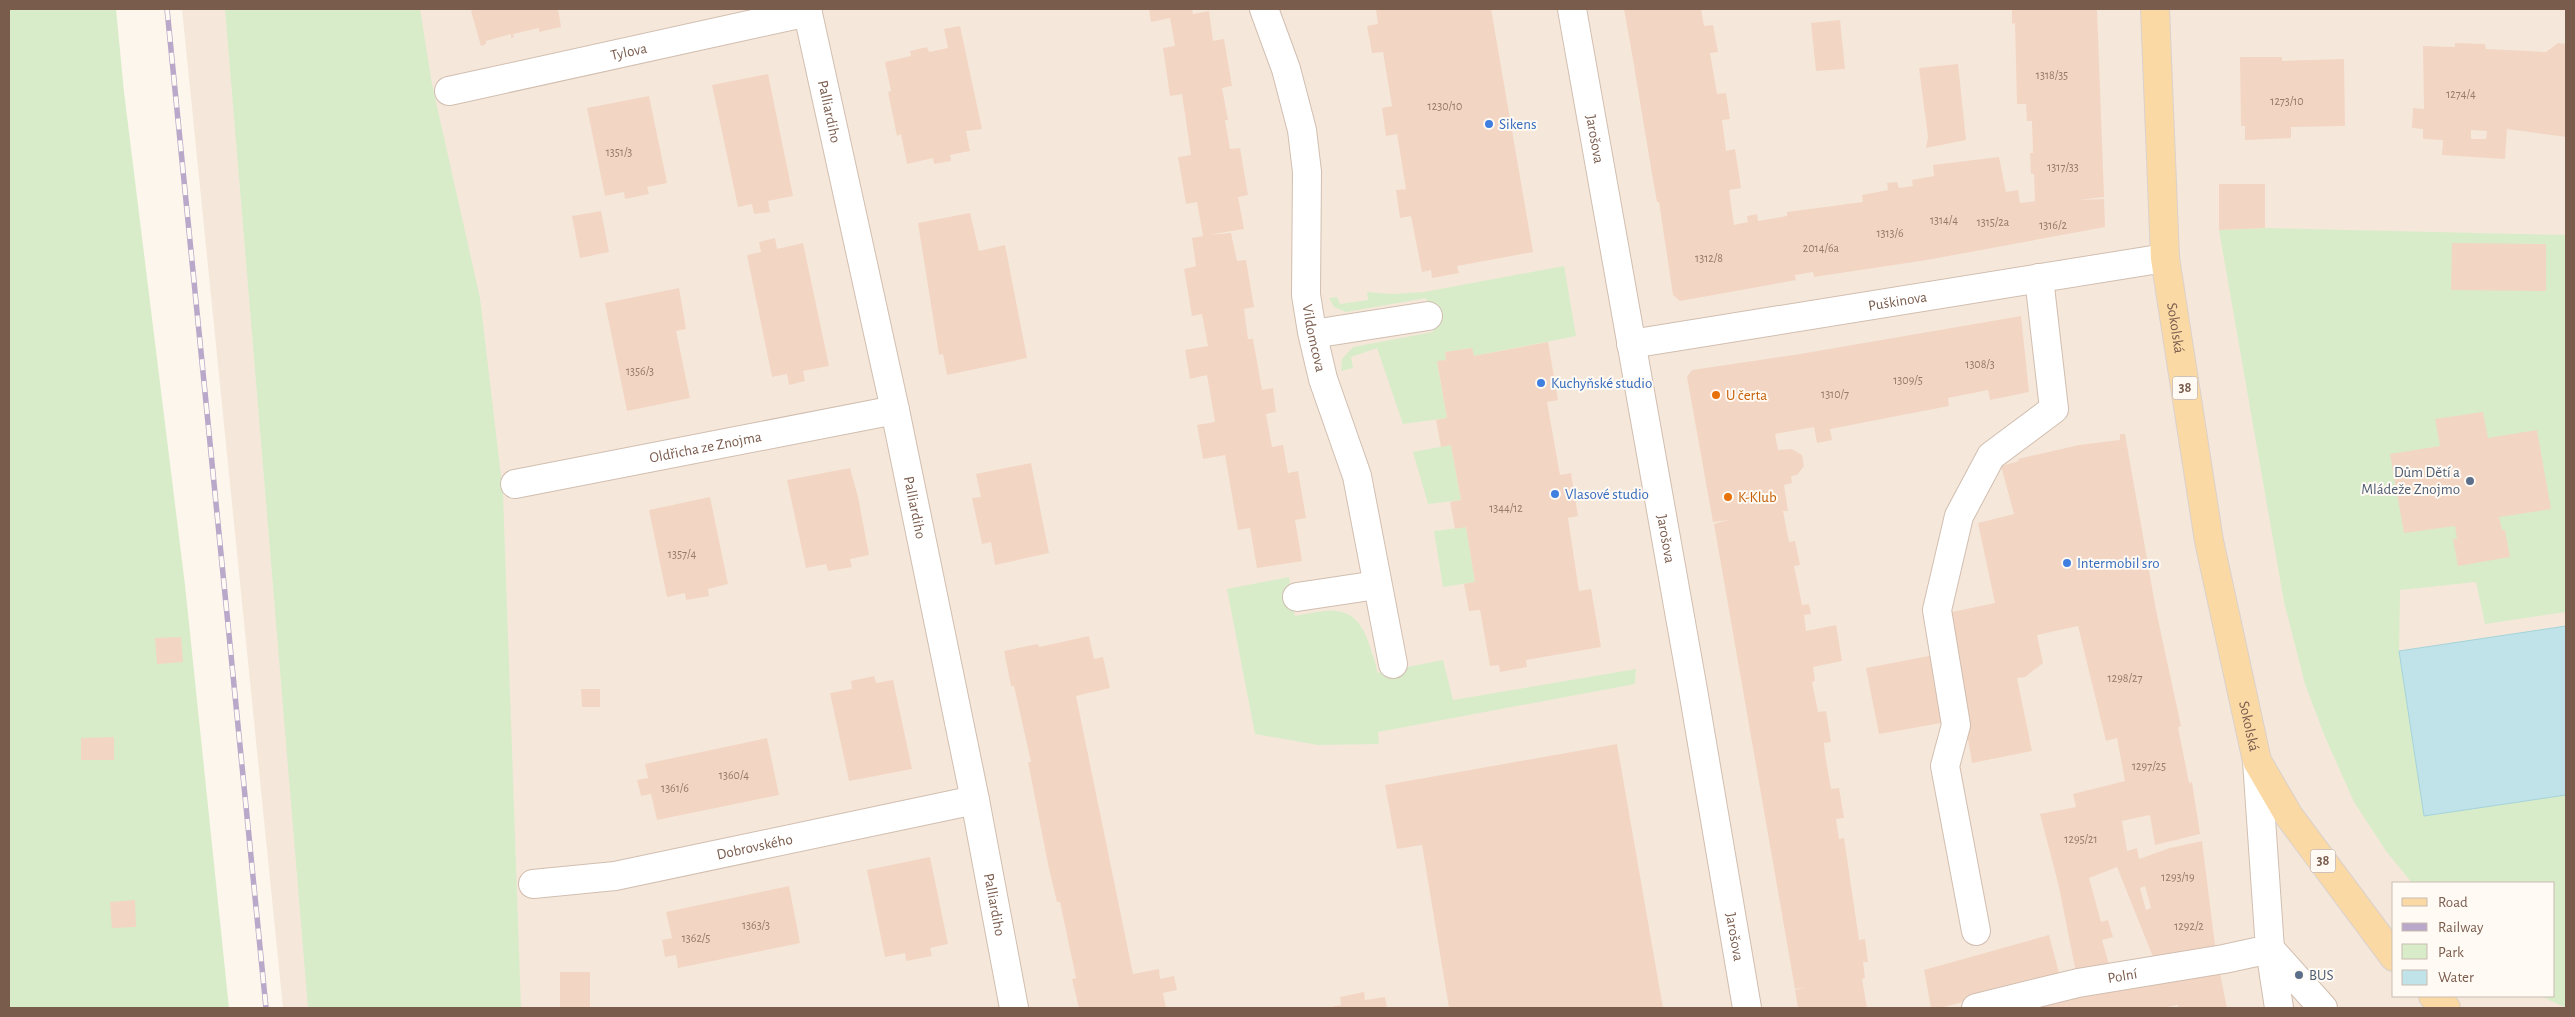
<svg xmlns="http://www.w3.org/2000/svg" width="2575" height="1017" font-family="'Alegreya Sans',sans-serif">
<style>
.residential{fill:#f5e8da;fill-rule:evenodd}
.green{fill:#d8ecc9}
.water{fill:#bfe3e8;stroke:#a5d3da}
.building{fill:#f3d5c3;fill-rule:evenodd}
.lines{fill:none;stroke-linecap:round;stroke-linejoin:round}
.minor-casing{stroke:#d1beb0;stroke-width:30}
.major-casing{stroke:#dad1cd;stroke-width:30}
.minor{stroke:#fff;stroke-width:28}
.major{stroke:#fbd9a5;stroke-width:28}
.rail-casing{stroke:#b9a8c9;stroke-width:5.5}
.rail{stroke:#fffaf3;stroke-width:4;stroke-dasharray:11;stroke-linecap:butt}
.shop-dot{fill:#3f7fe0;stroke:#fffaf3;stroke-width:2}
.food-dot{fill:#e8710a;stroke:#fffaf3;stroke-width:2}
.service-dot{fill:#5c6f8a;stroke:#fffaf3;stroke-width:2}
.labels{text-anchor:middle;dominant-baseline:central;stroke-width:4;stroke-linejoin:round;paint-order:stroke}
.number-label{font-size:12px;fill:#987a6a}
.shield{fill:#fffaf3;stroke:#a28b7f;stroke-width:1}
.shield-label{font-size:14px;font-weight:bold;fill:#7a5c4d}
.street-label{font-size:15px;fill:#7a5c4d;stroke:#fffaf3}
.shop-label{font-size:15px;fill:#366cbe;stroke:#fffaf3;text-anchor:start}
.food-label{font-size:15px;fill:#c56008;stroke:#fffaf3;text-anchor:start}
.service-label{font-size:15px;fill:#4e5e75;stroke:#fffaf3;text-anchor:end}
</style>
<rect width="100%" height="100%" fill="#fdf6ec"/>
<path class="residential" d="M182,9h2384v999h-2283zM2394,883h160v113h-160z"/>
<g class="green">
<path d="M9,9h107l8,83 61,493 44,423h-220z"/>
<path d="M225,9h195l12,75 48,214 23,195 18,515h-213z"/>
<path d="M2265,228l301,7v377l-81,12 -9,-42 -76,8 -1,61 25,165 142,-21v213l-25,-12h13v-113h-142l-26,-32 -32,-49 -29,-65 -20,-53 -21,-82 -65,-372z"/>
<path d="M1564,266l12,70 -102,20 -3,-8 -26,4 1,8 -9,2 10,56 -44,6 -26,-76 -26,9 2,11 -12,3 1,-12 11,-12 80,-15 -7,-34 -80,14 -12,-5 -5,-9 8,-1 3,7 28,-4 -1,-8 25,2 32,-2z"/>
<path d="M1451,445l10,55 -33,4 -15,-52z"/>
<path d="M1466,527l9,55 -32,5 -9,-56z"/>
<path d="M1289,577l6,39c39,-7 61,-14 75,31 2,8 7,17 7,26l66,-13 10,40 183,-31 -1,15 -257,48 1,12 -61,1 -63,-11 -28,-145z"/>
</g>
<path class="water" d="M2566,626v169l-142,21 -25,-165z"/>
<g class="building">
<path d="M475,9h83l3,18 -22,5v-4l-26,6 1,3 -3,1v-4l-25,7v3l-5,2 -10,-35z"/>
<path d="M1149,9h43l1,5 16,-3 4,30 11,-2 8,47 -10,2 6,32h-3l5,29 10,-1 8,47 -10,2 6,32 -36,6 23,-2 6,28 9,-1 8,47 -10,2 4,30h5l9,51 11,-2 3,24 -10,2 6,33 11,-2 5,28 10,-2 8,47 -11,2 7,41 -45,7 -7,-40 -12,2 -13,-75 -22,4 -6,-34 18,-3 -8,-47 -17,4 -5,-29 23,-4 -6,-32 -10,2 -8,-47 12,-3 -4,-28 11,-2 -6,-34 -11,2 -8,-47 13,-2 -9,-61 -12,2 -7,-48 12,-2 -5,-28 -19,4z"/>
<path d="M1376,9h115l42,243 -76,14 2,7 -27,5 -1,-8 -9,2 -11,-56 -11,2 -4,-28 10,-1 -9,-55 -11,2 -4,-28 10,-2 -9,-54 -11,1 -5,-27 11,-2z"/>
<path d="M1624,9h77l3,17 9,-1 5,27 -8,1 7,41 9,-1 4,26 -8,1 4,31 9,-2 6,39 -12,2 5,35 14,-3 -1,-6 10,-2 1,7 29,-5v-4l76,-10 -1,-7 26,-5 -1,-7 10,-1 2,6 14,-2 -1,-6 22,-4 -1,-11 66,-8 7,35 12,-2 2,13 15,-2 -1,-27h-3l-1,-21h3l-1,-32h-5l-1,-17h-9l-2,-81 -3,1v-15h85l7,188 -26,3 26,-1 1,28 -178,33 -113,17 -1,-5 -18,3 1,5 -116,21 -7,-6 -14,-93h-2l-4,-22 -19,-114h2l-2,-1z"/>
<path d="M1840,20l5,49 -29,2 -5,-48z"/>
<path d="M960,26l22,103 -16,2 4,20 -20,4 1,6 -17,3 -1,-6 -26,6 -6,-30 -4,2 -9,-44 3,-1 -6,-29 26,-6 -1,-5 17,-4 2,5 19,-4 -4,-19z"/>
<path d="M2455,43l30,1 1,5 60,3 12,-9 8,1v93l-59,-8 -2,30 -63,-4 1,-15 -20,-1v-10l-11,-1 1,-20 11,1 -1,-63 32,1zM2471,130l16,1 -1,8h-15z"/>
<path d="M2240,57h42v4l62,-2 1,67 -54,1v11l-46,2v-14h-4z"/>
<path d="M1958,64l8,76 -40,8 2,-11 -9,-69z"/>
<path d="M768,74l25,122 -25,5 2,11 -16,2 -2,-10 -14,3 -26,-122z"/>
<path d="M649,96l18,87 -20,4 2,7 -24,5 -1,-7 -19,4 -18,-88z"/>
<path d="M2219,184h46v44l-46,2z"/>
<path d="M601,211l8,41 -29,6 -8,-42z"/>
<path d="M970,213l9,38 26,-6 22,113 -80,17 -4,-21 -4,1 -21,-132z"/>
<path d="M775,238l2,11 26,-6 26,123 -26,5 2,10 -16,4 -2,-11 -15,3 -25,-122 14,-3 -2,-10z"/>
<path d="M2452,243l94,1v47l-95,-1z"/>
<path d="M679,288l7,41 -10,2 14,67 -63,13 -22,-108z"/>
<path d="M2021,316l8,76 -39,8 -2,-10 -40,8 1,8 -119,23 2,11 -15,3 -3,-16 -39,7 3,16 14,-1 10,6 2,11 -7,9 -6,1 1,7 -8,2 4,26h-5l6,31 6,-1 5,24 -6,1 8,39 7,-1 2,10 -7,1 2,16 30,-6 6,36 -29,6 2,14 -3,1 6,30 8,-1 5,31 -7,1 1,11 6,35 8,-1 5,30 -8,1 3,20 5,-1 15,102 6,-1 3,23h-5l2,16 -3,1 5,29h-69l-3,-18 11,-3 -11,2 -81,-465 14,-4 -15,2 -26,-145 5,-7 108,-16z"/>
<path d="M1548,342l10,58 -11,2 13,73 11,-2 7,43 -10,2 11,73 12,-2 10,58 -75,13 1,7 -27,5 -1,-7 -9,1 -10,-56 -11,1 -5,-27 11,-2 -9,-55 -11,2 -5,-27 11,-2 -10,-55 -10,2 -5,-27 11,-2 -10,-57 9,-1 -1,-8 27,-4 2,8z"/>
<path d="M2483,412l5,26 49,-8 14,79 -52,8 3,13h3l5,27 -52,9 -5,-27h4l-2,-13 -51,7 -14,-79 50,-8 -5,-27z"/>
<path d="M2120,434h5l31,176 25,116 -3,1 11,56 3,-1 8,52 -45,11 -5,-30 -28,6 5,30 10,-3 2,11 31,-11 32,-7 14,112 -61,9 -38,-95 -28,11 12,44 7,-2 5,17 -11,3 8,28 -34,5 -17,-86 -19,-73 36,-7 -3,-13 52,-13 -8,-43 -11,3 -28,-115 -41,9 6,28 -18,14 -8,1 15,73 -60,12 -25,-150 48,-10 -17,-80 36,-9 -13,-48 18,-5 -1,-2 61,-14 41,-5zM2145,886l6,22 -5,2 -6,-22z"/>
<path d="M1031,463l18,90 -54,12 -4,-23 -9,2 -10,-46 9,-1 -5,-23z"/>
<path d="M850,468l8,29 11,58 -19,4 2,8 -24,4 -2,-7 -20,4 -19,-88z"/>
<path d="M710,497l18,87 -20,5 1,7 -23,4 -1,-7 -18,4 -18,-87z"/>
<path d="M1089,636l5,23 9,-2 7,31 -34,8 57,278 26,-5 1,10 14,-3 3,14 -14,3 3,15h-87l-7,-29 4,-1 -16,-76h-3l-8,-33 -21,-107h3l-17,-76h-3l-7,-35 34,-7 1,3z"/>
<path d="M181,637l2,25 -26,2 -2,-26z"/>
<path d="M1934,655l13,67 -68,12 -13,-66z"/>
<path d="M874,676l2,7 17,-3 19,89 -63,12 -19,-88 22,-4 -1,-8z"/>
<path d="M581,689h19v18h-18z"/>
<path d="M114,737v23h-33v-22z"/>
<path d="M767,738l12,57 -122,25 -6,-26 -10,2 -4,-16 11,-2 -3,-14z"/>
<path d="M1617,744l46,264h-214l-27,-163 -25,4 -12,-64z"/>
<path d="M930,857l18,87 -18,4 2,8 -26,5 -1,-8 -20,4 -18,-87z"/>
<path d="M789,886l11,57 -122,25 -2,-13 -11,2 -3,-17 10,-2 -6,-26z"/>
<path d="M135,900l1,27 -24,1 -2,-26z"/>
<path d="M2049,935l11,42 -120,31h-9l-7,-38z"/>
<path d="M2219,968l8,40h-49v-3l-16,3h-144z"/>
<rect x="560" y="972" width="30" height="36"/>
<path d="M1364,992l1,8 20,-3 2,11h-61l15,-3 -1,-8z"/>
</g>
<g class="lines">
<defs>
<g id="minor">
<path id="s1" d="M807,9l88,401 80,390 39,208"/>
<path id="s2" d="M1264,9l22,60 16,61 5,42 -1,123 6,37 11,47 34,97 36,188"/>
<path id="s3" d="M1572,9l121,681 54,318"/>
<path id="s4" d="M449,91l359,-79"/>
<path d="M1313,334l115,-18"/>
<path id="s5" d="M1631,344l534,-86"/>
<path id="s6" d="M515,484l380,-74"/>
<path d="M1297,597l80,-12"/>
<path d="M2257,761l13,188 9,59"/>
<path id="s7" d="M533,884l82,-8 360,-76"/>
<path d="M1976,931l-31,-165 11,-41 -19,-115 22,-94 32,-60 63,-47 -15,-131"/>
<path d="M2270,949l53,59"/>
<path id="s8" d="M1976,1008l102,-25 146,-24 46,-10"/>
</g>
<g id="major">
<path id="s9" d="M2155,9l10,249 44,283 48,220 32,55 105,141"/>
<path d="M2433,996l13,12"/>
</g>
</defs>
<use href="#minor" class="minor-casing"/>
<use href="#major" class="major-casing"/>
<use href="#minor" class="minor"/>
<use href="#major" class="major"/>
<defs>
<path id="rail" d="M167,9l99,999"/>
</defs>
<use href="#rail" class="rail-casing"/>
<use href="#rail" class="rail"/>
</g>
<g class="shop-dot">
<circle cx="1489" cy="124" r="5"/>
<circle cx="1541" cy="383" r="5"/>
<circle cx="1555" cy="494" r="5"/>
<circle cx="2067" cy="563" r="5"/>
</g>
<g class="food-dot">
<circle cx="1716" cy="395" r="5"/>
<circle cx="1728" cy="497" r="5"/>
</g>
<g class="service-dot">
<circle cx="2470" cy="481" r="5"/>
<circle cx="2299" cy="975" r="5"/>
</g>
<g class="labels">
<g class="number-label">
<text x="2052" y="75">1318/35</text>
<text x="2461" y="94">1274/4</text>
<text x="2287" y="101">1273/10</text>
<text x="1445" y="106">1230/10</text>
<text x="619" y="152">1351/3</text>
<text x="2063" y="167">1317/33</text>
<text x="1944" y="220">1314/4</text>
<text x="1993" y="222">1315/2a</text>
<text x="2053" y="225">1316/2</text>
<text x="1890" y="233">1313/6</text>
<text x="1821" y="248">2014/6a</text>
<text x="1709" y="258">1312/8</text>
<text x="1980" y="364">1308/3</text>
<text x="640" y="371">1356/3</text>
<text x="1908" y="380">1309/5</text>
<text x="1835" y="394">1310/7</text>
<text x="1506" y="508">1344/12</text>
<text x="682" y="554">1357/4</text>
<text x="2125" y="678">1298/27</text>
<text x="2149" y="766">1297/25</text>
<text x="734" y="775">1360/4</text>
<text x="675" y="788">1361/6</text>
<text x="2081" y="839">1295/21</text>
<text x="2178" y="877">1293/19</text>
<text x="756" y="925">1363/3</text>
<text x="2189" y="926">1292/2</text>
<text x="696" y="938">1362/5</text>
</g>
<g class="shield">
<rect x="2172.5" y="376.5" width="25" height="23" rx="4"/>
<rect x="2310.5" y="849.5" width="25" height="23" rx="4"/>
</g>
<g class="shield-label">
<text x="2185" y="388">38</text>
<text x="2323" y="861">38</text>
</g>
<g class="street-label">
<text stroke="none"><textPath href="#s4" startOffset="184">Tylova</textPath></text>
<text stroke="none"><textPath href="#s1" startOffset="105">Palliardiho</textPath></text>
<text stroke="none"><textPath href="#s3" startOffset="132">Jarošova</textPath></text>
<text stroke="none"><textPath href="#s5" startOffset="270">Puškinova</textPath></text>
<text stroke="none"><textPath href="#s9" startOffset="320">Sokolská</textPath></text>
<text stroke="none"><textPath href="#s2" startOffset="336">Vildomcova</textPath></text>
<text stroke="none"><textPath href="#s6" startOffset="194">Oldřicha ze Znojma</textPath></text>
<text stroke="none"><textPath href="#s1" startOffset="510">Palliardiho</textPath></text>
<text stroke="none"><textPath href="#s3" startOffset="538">Jarošova</textPath></text>
<text stroke="none"><textPath href="#s9" startOffset="725">Sokolská</textPath></text>
<text stroke="none"><textPath href="#s7" startOffset="225">Dobrovského</textPath></text>
<text stroke="none"><textPath href="#s1" startOffset="915">Palliardiho</textPath></text>
<text stroke="none"><textPath href="#s3" startOffset="942">Jarošova</textPath></text>
<text stroke="none"><textPath href="#s8" startOffset="150">Polní</textPath></text>
</g>
<g class="shop-label">
<text x="1499" y="124">Sikens</text>
<text x="1551" y="383">Kuchyňské studio</text>
<text x="1565" y="494">Vlasové studio</text>
<text x="2077" y="563">Intermobil sro</text>
</g>
<g class="food-label">
<text x="1726" y="395">U čerta</text>
<text x="1738" y="497">K-Klub</text>
</g>
<g class="service-label">
<text x="2460" y="472">Dům Dětí a<tspan x="2460" dy="17">Mládeže Znojmo</tspan></text>
<text x="2309" y="975" text-anchor="start">BUS</text>
</g>
</g>
<rect width="2575" height="1017" fill="none" stroke="#7a5c4d" stroke-width="20"/>
<rect x="2392" y="882" width="162" height="115" fill="#fffaf3" stroke="#cabbb1"/>
<rect x="2402" y="898" width="25" height="8" fill="#fbd9a5" stroke="#cabbb1"/>
<text x="2438" y="907" font-size="15" fill="#7a5c4d">Road</text>
<rect x="2402" y="923" width="25" height="8" fill="#b9a8c9" stroke="#cabbb1"/>
<text x="2438" y="932" font-size="15" fill="#7a5c4d">Railway</text>
<rect x="2402" y="944" width="25" height="15" fill="#d8ecc9" stroke="#cabbb1"/>
<text x="2438" y="957" font-size="15" fill="#7a5c4d">Park</text>
<rect x="2402" y="970" width="25" height="15" fill="#bfe3e8" stroke="#cabbb1"/>
<text x="2438" y="982" font-size="15" fill="#7a5c4d">Water</text>
</svg>
